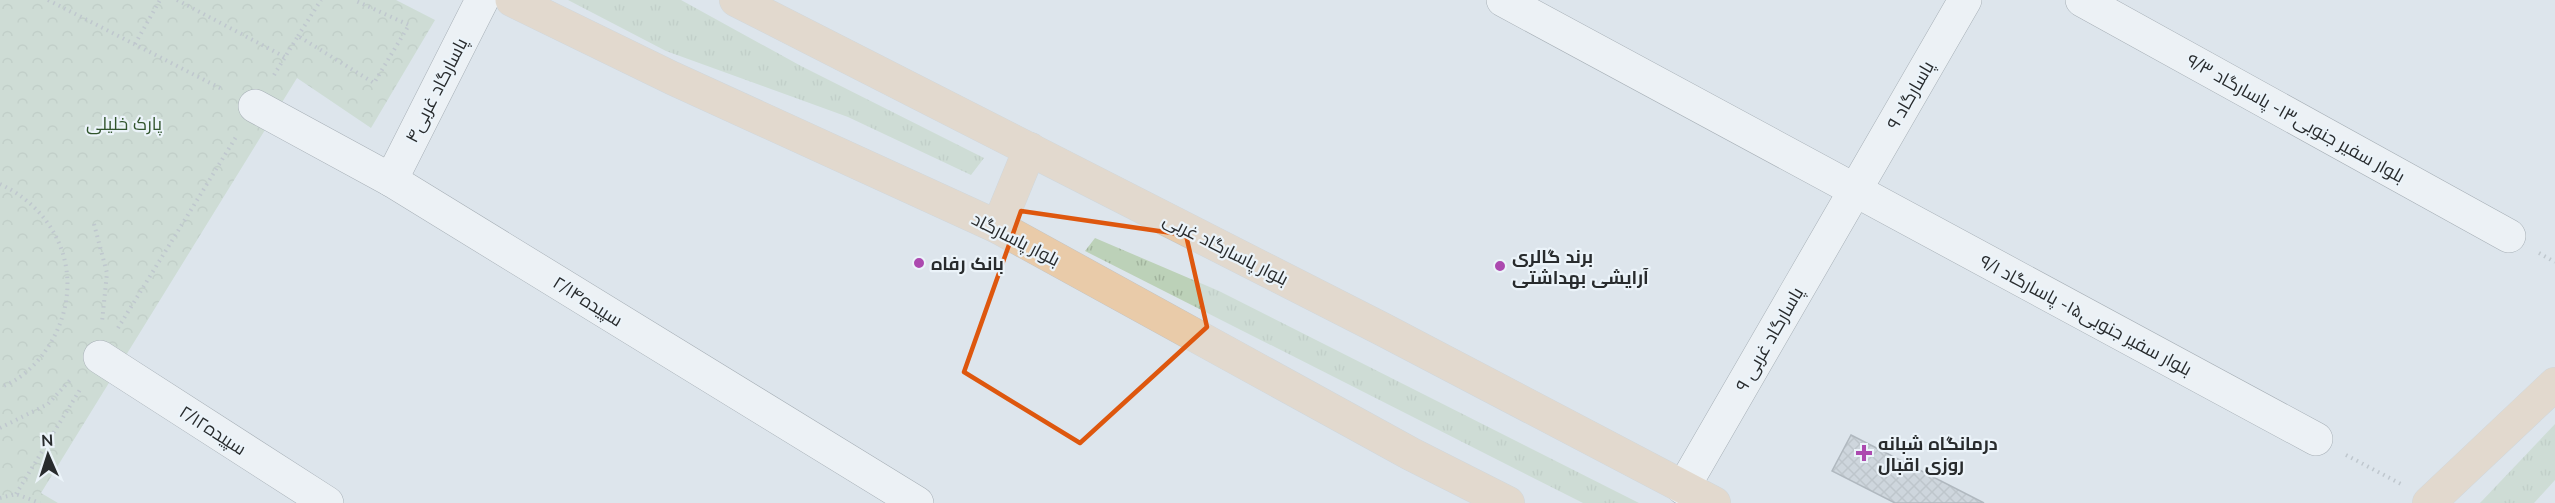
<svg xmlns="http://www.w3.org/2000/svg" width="2555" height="503" font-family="Mulish,Cairo,sans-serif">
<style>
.grass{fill:url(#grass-tufts)}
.park{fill:url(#park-crowns)}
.building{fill:url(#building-cross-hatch);stroke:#7b8288;stroke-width:1.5}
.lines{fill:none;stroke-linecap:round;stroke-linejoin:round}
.minor-casing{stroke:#686f75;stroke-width:34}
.major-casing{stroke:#c3c4c4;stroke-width:34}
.path{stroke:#9ca2a8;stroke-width:4;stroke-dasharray:1.5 4.5;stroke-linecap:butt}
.minor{stroke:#fff;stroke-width:33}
.major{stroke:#e9cba9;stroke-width:33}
.marked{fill:none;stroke:#de570e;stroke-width:4.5;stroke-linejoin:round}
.poi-dot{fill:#ac49af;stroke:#ebf3f9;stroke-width:2}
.labels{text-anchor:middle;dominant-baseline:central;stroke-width:4.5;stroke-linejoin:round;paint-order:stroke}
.street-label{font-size:18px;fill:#282b2d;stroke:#ebf3f9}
.park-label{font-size:18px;fill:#31542c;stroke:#ebf3f9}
.poi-label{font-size:18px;font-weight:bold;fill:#282b2d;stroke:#ebf3f9;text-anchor:start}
</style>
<defs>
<pattern id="grass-tufts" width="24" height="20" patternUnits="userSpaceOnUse" patternTransform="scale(1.5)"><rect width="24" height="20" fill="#bcd1b8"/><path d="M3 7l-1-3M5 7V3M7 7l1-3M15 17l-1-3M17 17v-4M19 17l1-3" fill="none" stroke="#a2b49e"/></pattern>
<pattern id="park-crowns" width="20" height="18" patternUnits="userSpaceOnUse" patternTransform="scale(1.5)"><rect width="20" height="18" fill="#bcd1b8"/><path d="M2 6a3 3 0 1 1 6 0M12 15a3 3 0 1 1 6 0" fill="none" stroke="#a2b49e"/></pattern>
<pattern id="building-cross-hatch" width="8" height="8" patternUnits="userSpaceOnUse" patternTransform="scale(1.5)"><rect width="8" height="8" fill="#bcc3c9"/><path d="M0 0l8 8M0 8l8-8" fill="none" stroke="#999fa4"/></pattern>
</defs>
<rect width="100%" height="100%" fill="#dde5ec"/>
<g class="grass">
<path d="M568,0h113l120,66 183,92 -13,17 -123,-58 -182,-66z"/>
<path d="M1095,238l124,53 420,212h-56l-498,-252z"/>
<path d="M2555,424v56l-21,23h-54z"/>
</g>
<path class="park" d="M0,0h396l39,20 -64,108 -74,-50 -256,415 17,10h-58z"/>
<path class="building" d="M1851,435l133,68h-89l-63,-32z"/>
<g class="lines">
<defs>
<g id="minor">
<path d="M1503,0l813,439"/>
<path d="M2082,0l427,236"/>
<path d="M255,106l136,74 526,323"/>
<path d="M391,180l91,-180"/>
<path d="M100,357l227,146"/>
<path d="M1683,488l282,-488"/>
</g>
<g id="major">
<path d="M512,0l160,78 326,149 413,227 97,49"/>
<path d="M736,0l646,329 332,174"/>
<path d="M998,227l32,-78"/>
<path d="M2429,503l126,-119"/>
</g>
</defs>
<use href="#minor" class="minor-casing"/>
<use href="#major" class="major-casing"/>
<g class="path">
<path d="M48,0l176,90"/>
<path d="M177,0l108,57"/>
<path d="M298,36l23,-36"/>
<path d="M135,44l25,-44"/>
<path d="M274,75l24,-39 76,47 35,-58 -55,-25"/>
<path d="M0,184c66,31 88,105 46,166 -10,15 -28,32 -46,37"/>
<path d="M94,224l13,49 -5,49"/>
<path d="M2539,253l16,9"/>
<path d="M118,328l118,-191"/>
<path d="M0,428l48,-24 24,-26"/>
<path d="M2346,455l55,29"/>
<path d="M16,494l65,-106"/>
<path d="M0,498l16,-4 24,9"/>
</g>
<use href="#minor" class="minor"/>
<use href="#major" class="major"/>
</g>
<path d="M0 0H2555V503H0ZM1021,211l165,24 21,92 -127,116 -116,-71z" fill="#dde5ec" fill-opacity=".55" fill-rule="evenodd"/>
<path class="marked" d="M1021,211l165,24 21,92 -127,116 -116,-71z"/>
<g class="poi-dot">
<circle cx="919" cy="263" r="6"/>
<circle cx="1500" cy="266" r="6"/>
<path d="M1861 444h6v6h6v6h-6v6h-6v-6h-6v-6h6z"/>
</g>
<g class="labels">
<g class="street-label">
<text transform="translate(436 90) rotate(-63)">پاسارگاد غربی۴</text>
<text transform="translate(1910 95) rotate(-60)">پاسارگاد ۹</text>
<text transform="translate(2296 118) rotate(29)">بلوار سفیر جنوبی۱۳- پاسارگاد ۹/۳</text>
<text transform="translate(1016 239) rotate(27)">بلوار پاسارگاد</text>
<text transform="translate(1226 249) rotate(27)">بلوار پاسارگاد غربی</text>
<text transform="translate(588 301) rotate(32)">سپیده۲/۱۴</text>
<text transform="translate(2086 315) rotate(28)">بلوار سفیر جنوبی۱۵- پاسارگاد ۹/۱</text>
<text transform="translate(1769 339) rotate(-60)">پاسارگاد غربی ۹</text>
<text transform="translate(213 430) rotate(33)">سپیده۲/۱۲</text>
</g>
<g class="park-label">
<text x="124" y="123">پارک خلیلی</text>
</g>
<g class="poi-label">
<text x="1512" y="256">برند گالری<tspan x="1512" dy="21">آرایشی بهداشتی</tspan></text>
<text x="931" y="263">بانک رفاه</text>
<text x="1878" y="443">درمانگاه شبانه<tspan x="1878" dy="21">روزی اقبال</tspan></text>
</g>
</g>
<g transform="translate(48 455) rotate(357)" stroke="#ebf3f9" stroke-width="4.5" paint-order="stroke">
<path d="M0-4.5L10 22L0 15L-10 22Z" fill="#282b2d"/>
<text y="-9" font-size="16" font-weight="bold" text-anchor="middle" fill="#282b2d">N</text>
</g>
</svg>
